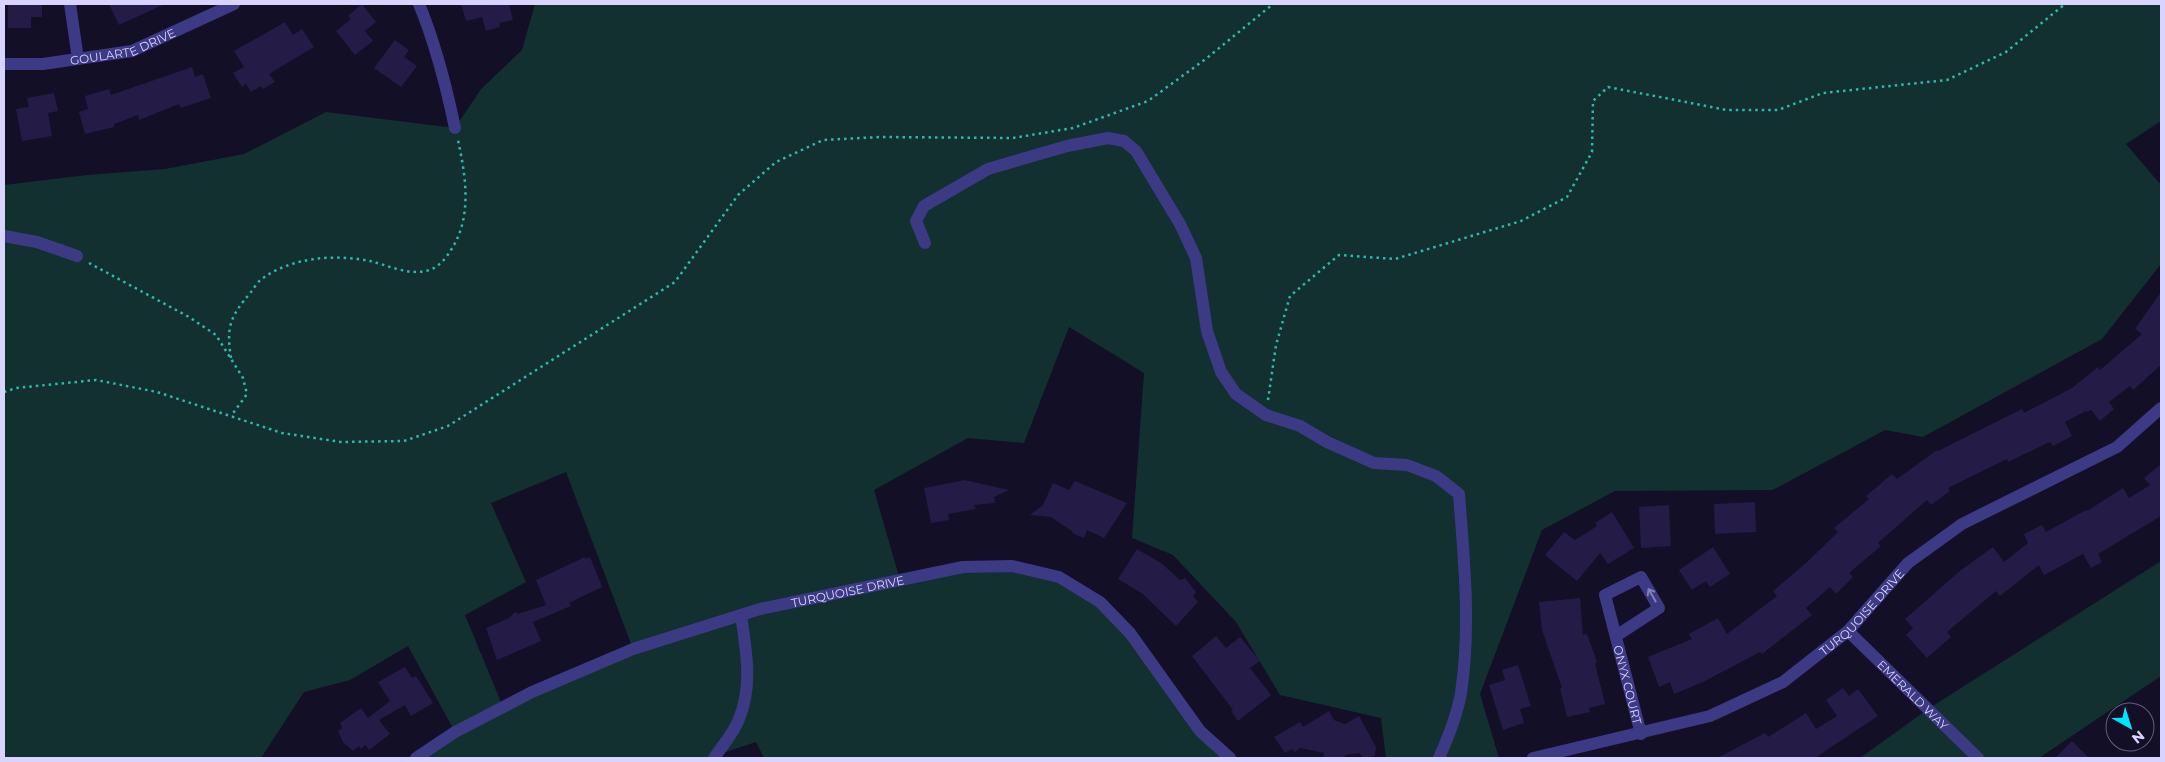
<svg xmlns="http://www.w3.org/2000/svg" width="2165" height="762" font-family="Montserrat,sans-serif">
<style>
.green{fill:#12302f;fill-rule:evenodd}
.building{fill:#241b47}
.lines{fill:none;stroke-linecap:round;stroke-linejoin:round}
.path{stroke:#2fb8b0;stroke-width:2.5;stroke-dasharray:2.5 4;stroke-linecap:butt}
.minor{stroke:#3d3a85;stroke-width:12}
.oneway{stroke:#837fbc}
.labels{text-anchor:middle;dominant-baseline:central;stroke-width:4;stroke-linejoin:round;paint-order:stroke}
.street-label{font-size:12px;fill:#d9d4ff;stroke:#130f26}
</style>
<rect width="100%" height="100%" fill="#130f26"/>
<g class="green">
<path d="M535,4h1626v117l-35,23 35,41v79l-59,75 -179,98 -38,-7 -112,60 -158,1 -73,39 -62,164 19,64h-113l-5,-40 -101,-23 -44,-73 -63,-67 -41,-17 12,-165 -75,-46 -45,116 -56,-5 -94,52 26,90 112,-14 47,11 41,25 100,129 30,27h-466l-8,-16 -48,16h-292l39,-26 -47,-86 -58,34 -46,12 -43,66h-257v-573l83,-10 78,-6 79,-15 82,-42 129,16 26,-39 41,-39zM566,472l67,177 -130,58 -38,-92 61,-33 -35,-79z"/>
<path d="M2161,561v115l-122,82h-179l68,-49z"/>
</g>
<g class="building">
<path d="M8,4h34v13h-11v11h-23z"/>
<path d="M109,4h56l-46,21z"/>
<path d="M362,4l14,18 -11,9 8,10 -18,14 -19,-24 15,-12 -3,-3z"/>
<path d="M461,4h48l4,16 -14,3 1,4 -14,4 -4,-14 -16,4z"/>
<path d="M285,22l8,13 9,-6 12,18 -45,27 6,8 -12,7 -2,-3 -10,6 -5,-8 -4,3 -9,-14 11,-6 -10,-16z"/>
<path d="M395,40l14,10 -5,7 13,9 -16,21 -27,-19z"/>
<path d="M192,67l3,10 8,-3 8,24 -30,10 -2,-4 -40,16 -1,-5 -24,9v3l-29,7 -6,-22 9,-3 -3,-13 24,-7 2,6z"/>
<path d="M54,93l4,18 -10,2 4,23 -30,5 -6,-32 13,-2 -2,-9z"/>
<path d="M2161,292v73l-28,25 -3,-4 -21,16 5,7 -14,12 -9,-11 -4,2 -1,-1 -21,11 7,14 -19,10 -3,-4 -42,20 -1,-3 -59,29 2,3 -19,14 -4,-5 -49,43 3,3 -32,27 4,4 -17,17 -6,-7 -24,21 6,7 -50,39 -2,-2 -57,30 -29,12 -4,-12 -11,5 -11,-30 44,-18 -3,-5 29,-16 9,16 50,-38 -4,-5 33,-28 32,-31 -4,-4 35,-29 -3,-3 26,-22 5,5 40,-29 1,1 84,-42 2,4 48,-25 26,-21 2,3 42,-36 -7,-5z"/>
<path d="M2161,464v52l-63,38 4,8 -11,6 -8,-14 -39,21 -5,-10 -39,31 -4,-5 -49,41 4,5 -24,21 -21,-23 7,-7 -8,-9 56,-49 32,-23 11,15 24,-19 -4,-9 18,-9 4,7 40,-22 1,1 36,-23 6,10 21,-13 -6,-7z"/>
<path d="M965,480l44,10 -15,7 1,6 -21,2 2,4 -28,5 1,6 -18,3 -7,-35z"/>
<path d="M1075,481l52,22 -23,35 -17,-8 -3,8 -12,-5 1,-1 -22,-15 -21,-2 13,-10 10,-22 16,7z"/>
<path d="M1755,502l1,30 -41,2 -1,-30z"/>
<path d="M1669,505l2,41 -30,2 -2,-41z"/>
<path d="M1612,512l22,36 -26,16 -8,-11 -23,28 -32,-26 19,-23 11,8 22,-14 -2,-3z"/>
<path d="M1713,547l17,27 -20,13 -4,-6 -14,9 -13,-20z"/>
<path d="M1137,549l24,14 19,17 5,-2 11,14 -3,4 5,6 -22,24 -33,-32 -25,-15z"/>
<path d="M585,557l1,2 4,-2 12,30 -33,16 2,3 -38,16 8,19 -44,19 -11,-32 23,-10 6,-6 3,2 28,-9 -10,-25z"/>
<path d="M1580,598l3,37 4,-1 10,28 -2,1 10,41 -16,4 1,4 -23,5 -7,-29h2l-20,-58 -3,-28z"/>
<path d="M1216,636l10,12 14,-11 20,24 -10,7 21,27 -33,26 -7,-10 2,-1 -41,-54z"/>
<path d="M1518,665l13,41 -11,3 4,14 -21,7 -14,-45 16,-5 -3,-10z"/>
<path d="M405,667l7,11 4,-2 17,27 -22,13 -6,-11 -26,15 11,14 -21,16 -4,-5 -4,4 -2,-3 -6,5 -10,-9 -5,-11 4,-3 -2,-5 21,-15 7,10 22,-17 -12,-19z"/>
<path d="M1843,688l6,8 9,-7 20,27 -63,42h-98l48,-25 3,4 38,-24 10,16 21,-13 -11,-16z"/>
<path d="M1329,711l5,9 11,4 14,-8 17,31 -1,9 -12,2 -4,-5 -14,2 -1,3h-21l1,-5 -24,-5 -5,4 -3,-3 -7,4 -11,-16 26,-15 3,5z"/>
<path d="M2072,741l17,17h-34z"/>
</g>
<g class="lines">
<g class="path">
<path d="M89,263l100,54 27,18 27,43 4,16 -16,22"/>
<path d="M231,358c-5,-32 -1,-41 20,-66 3,-4 7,-11 12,-14 30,-21 72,-24 107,-17 17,4 37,14 55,10 10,-1 19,-10 24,-18 24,-34 17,-75 9,-113"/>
<path d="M4,392l12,-4 80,-8 61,12 125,41 59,9 63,-1 44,-15 227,-144 63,-87 38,-33 47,-22 57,-3 133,1 60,-10 75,-27 59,-43 66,-54"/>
<path d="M1268,400l8,-55 14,-49 49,-41 56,4 126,-38 46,-24 25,-45 1,-51 15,-14 119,23h51l45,-17 124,-13 59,-28 59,-48"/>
</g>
<g class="minor">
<path d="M70,4l8,55"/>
<path d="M419,4c17,41 27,81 36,124"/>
<path id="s1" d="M4,64h39l89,-13 102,-47"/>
<path d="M4,236l33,6 40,14"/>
<path d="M925,243l-9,-22 8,-15 64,-37 79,-23 41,-8 16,3 12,10 44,73 16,34 11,73 14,41 15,22 30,21 34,11 27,16 47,21 33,2 29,11 23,18c5,66 12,132 2,199 -4,22 -13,45 -22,65"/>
<path id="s2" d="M1848,631l130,127"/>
<path id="s3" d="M1616,636l43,-28 -18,-31 -36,18 36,139"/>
<path id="s4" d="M416,758l39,-26 77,-40 101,-43 127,-40 203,-42 49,-1 47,11 41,25 30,31 70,98 30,27"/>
<path d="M714,758c8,-12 20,-25 25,-39 14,-34 7,-69 2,-104"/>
<path id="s5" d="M1533,758l177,-42 73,-34 65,-51 60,-68 54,-39 155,-77 44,-39"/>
</g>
</g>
<defs><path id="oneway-shaft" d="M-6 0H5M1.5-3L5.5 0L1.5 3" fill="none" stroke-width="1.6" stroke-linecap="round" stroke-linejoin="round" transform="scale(1.25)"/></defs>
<use class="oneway" href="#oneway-shaft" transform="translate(1652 595) rotate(-120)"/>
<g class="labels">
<g class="street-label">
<text stroke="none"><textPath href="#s1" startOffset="121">GOULARTE DRIVE</textPath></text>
<text stroke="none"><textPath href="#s4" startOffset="466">TURQUOISE DRIVE</textPath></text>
<text stroke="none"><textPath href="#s5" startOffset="368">TURQUOISE DRIVE</textPath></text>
<text stroke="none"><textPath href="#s3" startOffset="220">ONYX COURT</textPath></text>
<text stroke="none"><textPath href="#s2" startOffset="91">EMERALD WAY</textPath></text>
</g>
</g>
<rect width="2165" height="762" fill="none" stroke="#d9d4ff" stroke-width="10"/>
<g transform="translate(2130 727) rotate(141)"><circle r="24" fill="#130f26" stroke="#625e7d"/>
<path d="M0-4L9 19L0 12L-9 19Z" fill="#00e5ff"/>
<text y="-8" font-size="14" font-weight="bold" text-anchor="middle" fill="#d9d4ff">N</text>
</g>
</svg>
